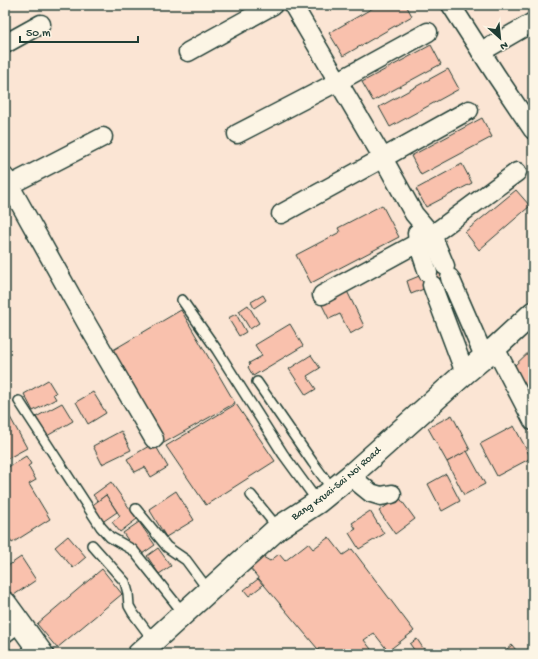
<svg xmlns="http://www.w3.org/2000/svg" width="538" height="659" font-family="'Gochi Hand',sans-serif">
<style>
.building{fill:#f9c1ad;stroke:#1f3d34}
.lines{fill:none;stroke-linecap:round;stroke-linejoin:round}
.service-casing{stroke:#1f3d34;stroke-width:12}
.minor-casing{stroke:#1f3d34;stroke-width:21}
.tertiary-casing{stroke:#1f3d34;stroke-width:25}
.secondary-casing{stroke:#1f3d34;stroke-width:25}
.service{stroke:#fcf5e5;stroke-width:9}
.minor{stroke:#fcf5e5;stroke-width:18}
.tertiary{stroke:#fcf5e5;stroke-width:22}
.secondary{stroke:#fcf5e5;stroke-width:22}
.labels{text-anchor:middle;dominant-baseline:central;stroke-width:4;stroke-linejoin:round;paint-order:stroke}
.street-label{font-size:11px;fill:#1f3d34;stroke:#fcf5e5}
</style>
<rect width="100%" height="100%" fill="#fbe5d4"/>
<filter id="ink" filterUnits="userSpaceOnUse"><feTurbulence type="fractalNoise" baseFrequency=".025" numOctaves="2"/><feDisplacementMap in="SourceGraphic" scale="8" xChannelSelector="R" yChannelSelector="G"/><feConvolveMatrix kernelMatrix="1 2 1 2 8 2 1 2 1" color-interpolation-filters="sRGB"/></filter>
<g filter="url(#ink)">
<g class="building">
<path d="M378,5h28l6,11 -69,40 -14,-23z"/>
<path d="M431,45l10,19 -68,37 -11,-19z"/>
<path d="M448,69l11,20 -69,38 -11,-20z"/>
<path d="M482,118l10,19 -71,38 -10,-19z"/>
<path d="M462,164l10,19 -46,24 -10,-18z"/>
<path d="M516,190l14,16 -51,44 -14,-18z"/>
<path d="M382,205l17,32 -88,46 -15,-28 44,-23 -2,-4z"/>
<path d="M451,263l6,13 -46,18 -4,-13z"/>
<path d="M347,291l17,35 -14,8 -10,-20 -11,5 -8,-16z"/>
<path d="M263,295l3,5 -12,8 -3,-6z"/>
<path d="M248,305l11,18 -9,6 -11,-18z"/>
<path d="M181,310l54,93 -73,41 -54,-91z"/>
<path d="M236,314l10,18 -7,4 -11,-18z"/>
<path d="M290,324l13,22 -50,30 -5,-9 2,-2 -1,-2 13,-7 -7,-11z"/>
<path d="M533,348v60l-20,-41z"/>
<path d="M311,355l9,13 -13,8 9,13 -10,6 -17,-26z"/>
<path d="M48,380l8,13 -3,1 3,5 -23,12 -9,-17z"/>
<path d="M93,392l13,21 -18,11 -12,-22z"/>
<path d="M62,403l11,18 -26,15 -11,-19z"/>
<path d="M236,404l39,57 -69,44 -40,-59z"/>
<path d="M5,408l22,40 -22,12z"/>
<path d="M452,415l18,35 -23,12 -19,-34z"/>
<path d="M514,426l17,32 -34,18 -17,-32z"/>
<path d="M121,431l10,19 -29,14 -9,-18z"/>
<path d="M154,443l14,24 -17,10 -6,-10 -10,5 -8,-13z"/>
<path d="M467,451l18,33 -21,11 -17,-33z"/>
<path d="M26,456l5,8 -3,2 8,14 -7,4 21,35 -38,24 -7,-11v-63z"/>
<path d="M446,474l14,27 -18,10 -14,-27z"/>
<path d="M111,482l26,37 -17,13 -8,-10 8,-6 -14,-21 -8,6 -5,-6z"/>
<path d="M176,491l18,29 -28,17 -17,-28z"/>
<path d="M106,495l11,17 -16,11 -11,-16z"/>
<path d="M399,497l16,22 -20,15 -16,-23z"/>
<path d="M370,511l14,23 -25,15 -10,-16 7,-4 -4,-6z"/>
<path d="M139,522l16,23 -16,11 -16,-23z"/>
<path d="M68,536l18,21 -13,11 -18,-21z"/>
<path d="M329,537l14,18 9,-6 62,82 -26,20 -14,-18 -10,7 10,13 -1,1h-51l-73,-87 14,-10 7,4 9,-7 6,7 23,-18 5,6z"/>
<path d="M158,548l13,18 -12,8 -12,-18z"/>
<path d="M21,557l15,23 -25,17 -6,-8v-21z"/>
<path d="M102,569l20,25 -65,54 -20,-24z"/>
<path d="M258,579l5,6 -14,11 -5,-6z"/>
<path d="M417,639l10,15h-10l-7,-10z"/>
<path d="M512,645l7,9h-18z"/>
</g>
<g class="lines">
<defs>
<g id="service">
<path d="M182,300l35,50 66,104 35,48"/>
<path d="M257,382l56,81 20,27"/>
<path d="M19,401l82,126 9,10 23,13 51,64"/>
<path d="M251,495l27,33"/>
<path d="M136,509l31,38 19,13 23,31"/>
<path d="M92,545l33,37 3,11 1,13 4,7 20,27"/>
</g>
<g id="minor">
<path d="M293,5l90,153 31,56 18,21 13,31"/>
<path d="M451,5l45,70 37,55"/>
<path d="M5,44l36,-20"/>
<path d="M188,52l85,-47"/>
<path d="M481,52l52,-30"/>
<path d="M237,134l102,-53 89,-49"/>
<path d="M5,177l82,147 67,115"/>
<path d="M10,185l93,-48"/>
<path d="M281,214l102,-56 86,-48"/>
<path d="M417,233l1,10 10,30"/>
<path d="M450,278l34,78"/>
<path d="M432,285l33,88"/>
<path d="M322,295l110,-60 85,-63"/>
<path d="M495,348l38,73"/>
<path d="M350,476l21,17 10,3 11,-2"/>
<path d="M5,633l14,-11"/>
</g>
<path id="tertiary" d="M5,603l37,51"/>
<g id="secondary">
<path id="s1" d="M139,654l139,-126 40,-26 32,-26 115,-103 30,-25 38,-35"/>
</g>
</defs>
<use href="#service" class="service-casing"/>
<use href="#minor" class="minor-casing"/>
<use href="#tertiary" class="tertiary-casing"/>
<use href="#secondary" class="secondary-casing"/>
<use href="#service" class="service"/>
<use href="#minor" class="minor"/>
<use href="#tertiary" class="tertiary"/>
<use href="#secondary" class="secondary"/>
</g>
</g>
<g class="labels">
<g class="street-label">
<text stroke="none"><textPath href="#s1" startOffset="261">Bang Kruai-Sai Noi Road</textPath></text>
</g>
</g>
<rect width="538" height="659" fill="none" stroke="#fcf5e5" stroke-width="20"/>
<rect x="10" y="10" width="518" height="639" fill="none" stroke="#1f3d34" stroke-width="1.5" filter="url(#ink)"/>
<g transform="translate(500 38) rotate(153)" stroke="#fcf5e5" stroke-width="3" paint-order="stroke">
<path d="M0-3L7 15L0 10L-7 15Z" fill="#1f3d34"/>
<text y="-6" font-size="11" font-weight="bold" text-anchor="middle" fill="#1f3d34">N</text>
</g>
<path d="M20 36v6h118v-6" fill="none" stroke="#1f3d34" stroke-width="2"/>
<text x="26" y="36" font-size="12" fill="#1f3d34" stroke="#fcf5e5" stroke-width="3" paint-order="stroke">50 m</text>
</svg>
